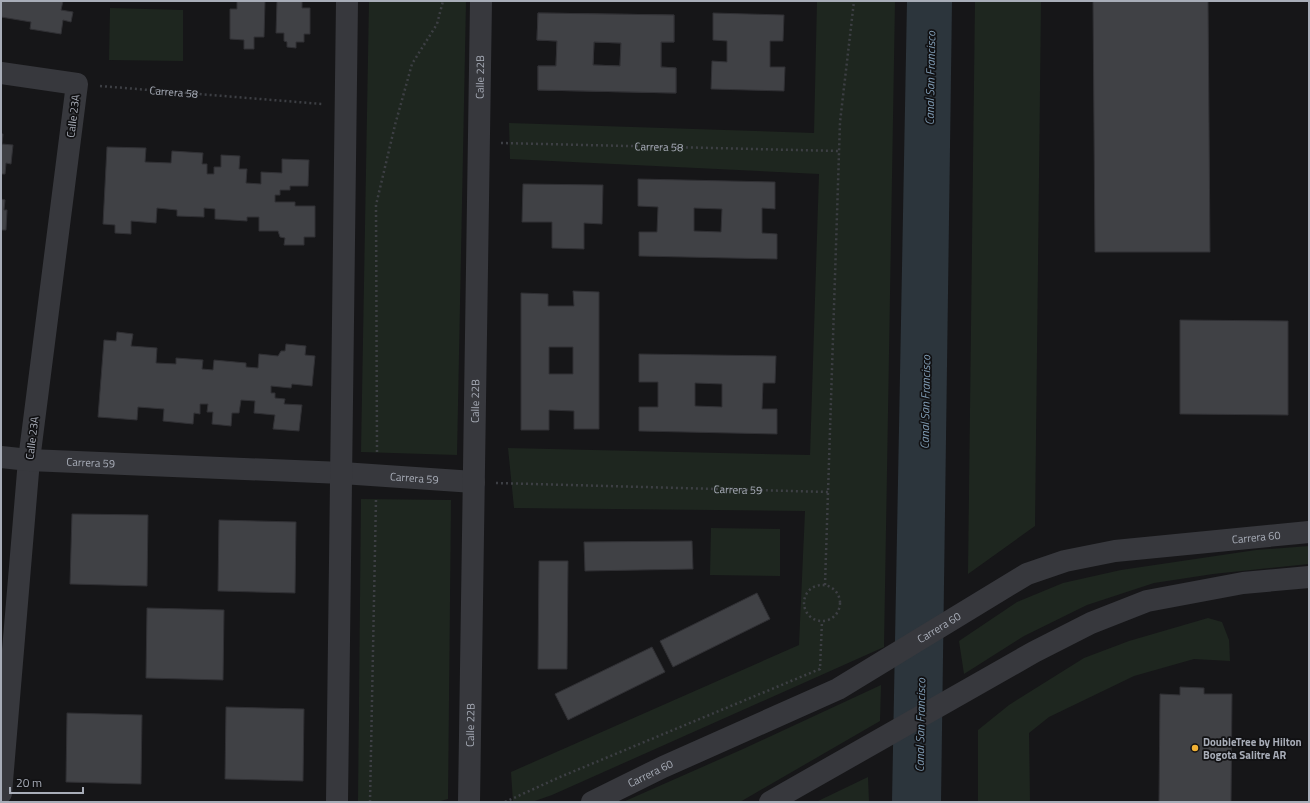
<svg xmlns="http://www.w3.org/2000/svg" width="1310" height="803" font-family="'Titillium Web',sans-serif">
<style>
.green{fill:#1e261f}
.water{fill:#2c353c}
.building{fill:#404145;stroke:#303034;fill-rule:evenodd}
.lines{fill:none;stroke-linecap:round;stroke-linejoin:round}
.path{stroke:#3d3f44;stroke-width:2.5;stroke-dasharray:2 3;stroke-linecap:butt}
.minor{stroke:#37383d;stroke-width:22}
.poi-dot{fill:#f2b134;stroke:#111113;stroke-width:1.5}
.labels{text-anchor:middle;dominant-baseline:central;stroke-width:3.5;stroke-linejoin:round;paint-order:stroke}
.street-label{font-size:11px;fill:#a8adb8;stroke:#111113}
.poi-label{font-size:11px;font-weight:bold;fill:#a8adb8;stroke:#111113;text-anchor:start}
.water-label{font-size:12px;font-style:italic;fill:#7f9bb3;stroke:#111113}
</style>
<rect width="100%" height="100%" fill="#161618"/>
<g class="green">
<path d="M369,1h97l-9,454 -96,-3z"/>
<path d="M817,1h78l-11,646 -332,148 -20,7h-19l-2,-30 288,-127 6,-134 -291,-3 -6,-60 302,7 9,-281 -309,-15 -1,-36 305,10z"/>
<path d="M975,1h66l-6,525 -67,48z"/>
<path d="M110,8l73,2v51l-74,-1z"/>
<path d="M361,499l90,1 -3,299 -11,3h-79z"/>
<path d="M711,528l69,1v47l-70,-1z"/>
<path d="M1309,546v18l-96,10 -59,9 -67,22 -63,31 -60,38 -5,-33 58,-39 46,-19 58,-13 135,-20z"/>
<path d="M1208,618l14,4 7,18 1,21 -36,-2 -60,17 -85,41 -20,16 1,69h-52v-72l31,-25 75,-47 45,-17z"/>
<path d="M881,685l-1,36 -140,81h-117l120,-53z"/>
<path d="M868,777l1,25h-53z"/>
</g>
<path class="water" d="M907,1h45l-11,801h-49z"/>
<g class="building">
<path d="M1,1h62l-2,9 12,2 -2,10 -8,-2 -2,14 -31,-5 1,-7 -30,-5z"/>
<path d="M237,1h28l-1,36h-10v12h-10v-9l-14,-1v-30h7z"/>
<path d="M277,1h25v7h8v26h-6v8h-8v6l-9,-1v-5l-3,-1v-8h-8z"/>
<path d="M1093,1h115l2,251h-115z"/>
<path d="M538,13l136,2v27h-13v25l15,1v25l-138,-3v-24h18l1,-25 -20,-1zM594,42l27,1 -1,23 -27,-1z"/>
<path d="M538,13l136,2v27h-13v25l15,1v25l-138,-3v-24h18l1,-25 -20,-1zM594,42l27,1 -1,23 -27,-1z"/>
<path d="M713,13l71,2 -1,26h-13v26h15l-1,24 -73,-2 1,-28 15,1v-21l-14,-1z"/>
<path d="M1,134h2l-1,10 11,1 -2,19 -5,-1 -1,11h-4v5z"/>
<path d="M107,147l39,1 -1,14 26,1 1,-12 31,2 -1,11h5v10h7v-7h7v-12l19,1 -1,13h8l-1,14 15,1v-12l21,1v-14l27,1 -1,26h-18v4h-10v5h-5v7h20v4h20v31h-11v8h-20l1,-7 -5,-1 -2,-6h-19v-14h-12v4l-32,-2v-10l-11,-1v9l-27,-1v-6l-20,-2 -1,15 -25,-2v13l-16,-1v-8l-12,-1z"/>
<path d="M638,179l137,3v27l-13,-1v25l15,1v25l-138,-3v-24h18l1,-25 -20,-1zM694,208l28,1 -1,23 -27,-1z"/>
<path d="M523,184l80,1 -1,39 -18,-1v26l-32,-1v-26h-30z"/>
<path d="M1,199l4,1 -1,10h3l-1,20h-5z"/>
<path d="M573,291l26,1v137h-25v-18l-25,-1v20h-28v-137l27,1v12h26zM549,347h24v27h-24z"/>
<path d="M1180,320l108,1v94l-108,-1z"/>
<path d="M117,332l16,2 -2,12 26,2 -1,15 20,1v-6l27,2 -1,9 11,1 1,-10 32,3v4l12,1 1,-14 19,2 3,-5h4l1,-7 20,2 -1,9 10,1 -3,30 -20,-2 -1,4 -20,-2v7h4v5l10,1 -1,5 18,1 -3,26 -26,-2 2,-14 -21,-2 1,-12 -14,-1 -2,13h-7l-1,13 -19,-2 1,-12h-6l1,-8h-8v10l-6,-1 -1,11 -30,-3 1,-12 -26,-2 -1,13 -39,-3 6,-77 12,1z"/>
<path d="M639,354l137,2 -1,27h-12l-1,26h15v25l-138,-3v-24h19v-25h-19zM695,383l27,1v23l-27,-1z"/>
<path d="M72,514l76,1 -1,71 -77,-2z"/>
<path d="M219,520l77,2 -1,71 -77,-2z"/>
<path d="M692,541l1,28 -108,2 -1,-29z"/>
<path d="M539,561h29l-1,108h-29z"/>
<path d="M757,593l13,26 -97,48 -13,-26z"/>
<path d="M147,608l77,2 -1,70 -77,-2z"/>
<path d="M652,647l13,25 -97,48 -13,-26z"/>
<path d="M1180,687l24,1v6h28l-1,108h-72l1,-108 20,1z"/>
<path d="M226,707l78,2 -1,72 -78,-2z"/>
<path d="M67,713l75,2 -1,69 -75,-2z"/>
</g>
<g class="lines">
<g class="path">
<path id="s1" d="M100,86l222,18"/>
<path id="s2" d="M501,143l338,8"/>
<path d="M377,452l-1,-247 19,-80 17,-61 25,-40 6,-23"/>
<path id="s3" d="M496,483l332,9"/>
<path d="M825,585l15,-463 14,-121"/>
<circle cx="822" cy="603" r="18"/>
<path d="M370,802l6,-303"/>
<path d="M505,802l55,-25 260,-108 2,-48"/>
</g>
<g class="minor">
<path d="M1,73l76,11 -48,376 -28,333"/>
<path id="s4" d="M1,457l28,3 313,13 132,9"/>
<path d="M337,802l10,-801"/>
<path id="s5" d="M469,802l12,-801"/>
<path id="s6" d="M592,802l71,-35 175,-78 189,-115 38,-13 50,-10 194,-19"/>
<path d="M770,802l264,-150 57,-29 56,-22 96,-18 66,-6"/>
</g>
</g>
<circle class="poi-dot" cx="1195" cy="748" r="4"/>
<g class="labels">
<g class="street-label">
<text stroke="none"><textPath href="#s5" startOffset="725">Calle 22B</textPath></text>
<text stroke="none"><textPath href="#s1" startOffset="74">Carrera 58</textPath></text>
<text transform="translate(73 116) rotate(-83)">Calle 23A</text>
<text stroke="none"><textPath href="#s2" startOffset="158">Carrera 58</textPath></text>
<text stroke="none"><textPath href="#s5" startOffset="401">Calle 22B</textPath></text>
<text transform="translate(32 438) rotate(-83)">Calle 23A</text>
<text stroke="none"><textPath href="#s4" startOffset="90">Carrera 59</textPath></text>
<text stroke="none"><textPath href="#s4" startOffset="414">Carrera 59</textPath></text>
<text stroke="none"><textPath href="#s3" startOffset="242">Carrera 59</textPath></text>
<text stroke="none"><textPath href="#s6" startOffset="725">Carrera 60</textPath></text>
<text stroke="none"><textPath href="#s6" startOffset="389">Carrera 60</textPath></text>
<text stroke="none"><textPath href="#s5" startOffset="77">Calle 22B</textPath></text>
<text stroke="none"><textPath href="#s6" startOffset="65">Carrera 60</textPath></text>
</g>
<g class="poi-label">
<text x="1203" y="742">DoubleTree by Hilton<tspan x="1203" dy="13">Bogota Salitre AR</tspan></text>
</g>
<g class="water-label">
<text transform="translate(930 78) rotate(-89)">Canal San Francisco</text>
<text transform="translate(925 402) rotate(-89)">Canal San Francisco</text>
<text transform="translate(920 725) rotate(-89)">Canal San Francisco</text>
</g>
</g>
<rect width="1310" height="803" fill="none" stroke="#a8adb8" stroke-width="4"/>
<path d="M10 787v6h73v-6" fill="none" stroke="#a8adb8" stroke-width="2"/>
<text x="16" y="787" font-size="12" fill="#a8adb8" stroke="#111113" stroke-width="3" paint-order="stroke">20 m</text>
</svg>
